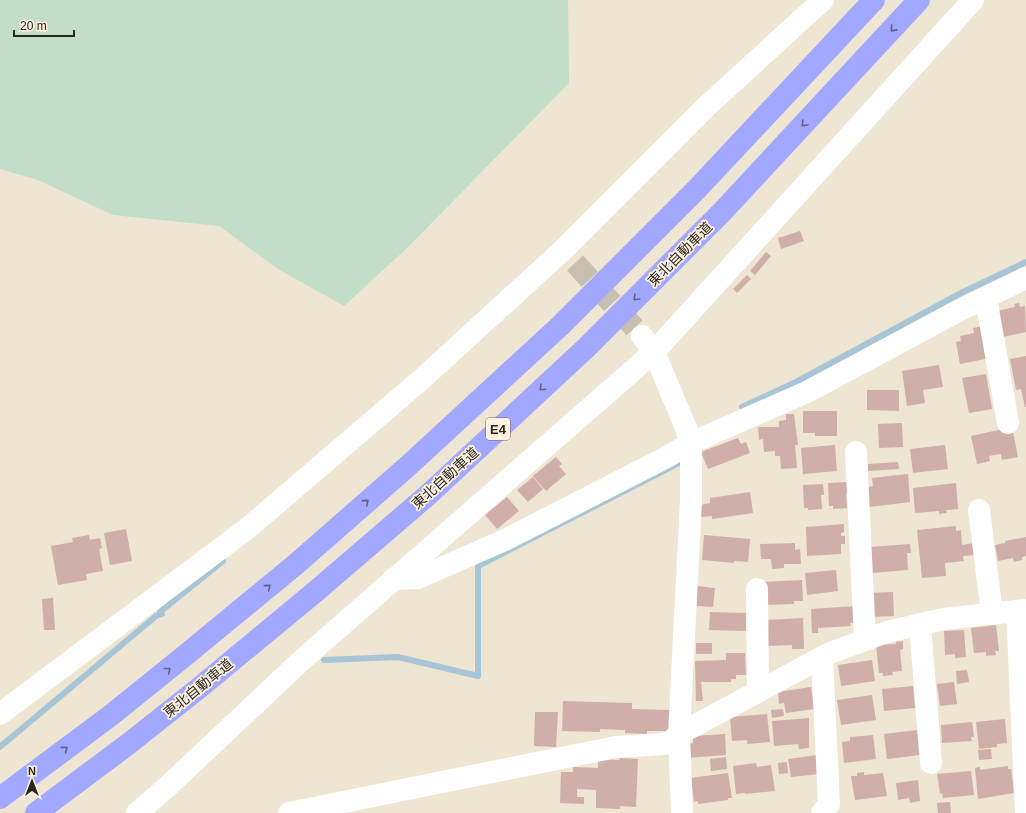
<svg xmlns="http://www.w3.org/2000/svg" width="1026" height="813" font-family="Helvetica,'Noto Sans JP',sans-serif">
<style>
.green{fill:#c2ddc8}
.lines{fill:none;stroke-linecap:round;stroke-linejoin:round}
.stream{stroke:#a8c4d7;stroke-width:6}
.building{fill:#d0aea9}
.minor-tunnel{stroke:#c7bfaf;stroke-width:22;stroke-dasharray:22 11;stroke-linecap:butt}
.minor{stroke:#fff;stroke-width:22}
.highway{stroke:#a2a7ff;stroke-width:22}
.oneway{stroke:#616185}
.labels{text-anchor:middle;dominant-baseline:central;stroke-width:3.5;stroke-linejoin:round;paint-order:stroke}
.shield{fill:#fcf2df;stroke:#6a655a;stroke-width:1}
.shield-label{font-size:13px;font-weight:bold;fill:#2c2821}
.street-label{font-size:14px;fill:#2c2821;stroke:#fcf2df}
</style>
<rect width="100%" height="100%" fill="#eee5d2"/>
<path class="green" d="M0,0h568l1,83 -162,165 -63,58 -66,-37 -59,-43 -106,-11 -75,-35 -38,-11z"/>
<g class="lines">
<g class="stream">
<path d="M742,407l54,-25 167,-90 63,-30"/>
<path d="M324,660l74,-3 80,19v-110l203,-104"/>
<path d="M0,747l156,-131 6,-2 -2,-2 63,-51"/>
</g>
</g>
<g class="building">
<path d="M800,231l4,10 -23,8 -3,-11z"/>
<path d="M766,252l5,4 -16,19 -5,-4z"/>
<path d="M747,275l4,4 -14,14 -4,-4z"/>
<path d="M1019,303l1,4 5,-1 1,26 -23,5 -6,-26 18,-4 -1,-3z"/>
<path d="M984,326l6,32 -30,6 -4,-22 5,-1 -1,-5 14,-3 -1,-5z"/>
<path d="M1026,356v51h-1l-4,-18 -5,1 -6,-31z"/>
<path d="M939,365l4,22 -20,3 2,13 -18,3 -5,-35z"/>
<path d="M986,374l6,35 -23,4 -7,-35z"/>
<path d="M867,390h32v21l-32,-1z"/>
<path d="M803,411h34v25h-22v-3h-12z"/>
<path d="M786,414h8l4,31h-3l2,23 -16,1 -1,-13h-5v-5l-11,1 -1,-13 -4,1 -1,-13h21v-6l7,-1z"/>
<path d="M902,423l1,24 -24,1 -1,-24z"/>
<path d="M1012,427l6,30 -16,3 -1,-6 -12,2 1,5 -13,3 -6,-28z"/>
<path d="M738,438l3,6 5,-2 4,11 -42,16 -7,-17z"/>
<path d="M835,445l2,26 -34,3 -2,-26z"/>
<path d="M945,445l3,24 -35,4 -3,-24z"/>
<path d="M556,457l6,7 -3,2 7,8 -20,17 -13,-15z"/>
<path d="M898,462l1,7 -31,2v-7z"/>
<path d="M908,474l2,28 -41,5 -2,-20 6,-1 -1,-8z"/>
<path d="M533,477l10,12 -15,13 -11,-12z"/>
<path d="M848,482l1,11h-3l1,15 -14,1v-3h-4l-1,-23z"/>
<path d="M956,483l2,26 -12,1 1,3 -8,1v-3l-24,2 -2,-25z"/>
<path d="M823,484l1,11h-3l1,14 -14,1v-2h-4l-1,-23z"/>
<path d="M750,492l3,21 -41,6v-3l-11,1 -2,-12 11,-2v-5z"/>
<path d="M507,497l12,14 -22,18 -12,-14z"/>
<path d="M844,524v8l-3,1v3h4v8h-4v10l-34,2 -1,-29z"/>
<path d="M956,526v5l5,-1 1,15 12,-2 2,12 -13,1 1,5 -19,2 1,13 -24,2 -5,-48z"/>
<path d="M126,529l6,32 -22,4 -6,-32z"/>
<path d="M89,535l1,5 10,-2 2,10 -3,1 4,22 -17,3 1,6 -29,5 -7,-39 22,-4 -1,-4z"/>
<path d="M704,535l46,4 -2,23 -14,-1v2l-32,-3z"/>
<path d="M1026,537v19l-4,1v3l-8,2 -1,-4 -15,3 -3,-16 10,-2v-2z"/>
<path d="M795,543v7l5,-1 1,15h-17v4l-12,1 -1,-10h-10l-1,-15z"/>
<path d="M910,544l1,9h-4l1,17 -37,3 -2,-26z"/>
<path d="M836,570l2,21 -31,4 -2,-22z"/>
<path d="M802,580l1,21h-9v3l-29,1 -2,-23z"/>
<path d="M697,586l18,2 -2,19 -17,-1z"/>
<path d="M893,592l1,24 -23,1 -1,-24z"/>
<path d="M53,598l2,32h-11l-2,-31z"/>
<path d="M856,606l1,17h-7l1,3 -33,2v5h-6l-1,-24z"/>
<path d="M710,612l36,1v18l-37,-1z"/>
<path d="M803,618l1,31h-12v-4l-24,1 -1,-26z"/>
<path d="M996,625l3,26h-4l1,4 -10,1v-4l-12,1 -3,-25z"/>
<path d="M964,630l2,27 -11,1v-4l-10,1 -1,-24z"/>
<path d="M903,641v8l-3,1 2,21 -10,1 1,3 -10,1v-3h-4l-3,-28 20,-1v-2z"/>
<rect x="696" y="643" width="16" height="11"/>
<path d="M726,653h19l1,22h-10v4h-5v3h-30l2,19h-7l-1,-40 31,-1z"/>
<path d="M872,660l3,21 -34,5 -3,-21z"/>
<path d="M967,670l2,12 -12,2 -1,-13z"/>
<path d="M954,682l3,22 -17,2 -3,-22z"/>
<path d="M913,686l2,22 -31,3 -2,-22z"/>
<path d="M811,687l3,22 -28,4 -2,-10 -5,1 -1,-12z"/>
<path d="M872,695l4,25 -35,5 -4,-25z"/>
<path d="M563,701l69,2v6l39,1v21h-24v3l-22,-1v-3l-25,-1v3l-38,-1z"/>
<path d="M783,709l1,7 -12,2 -1,-8z"/>
<path d="M535,712h23l-2,35 -22,-1z"/>
<path d="M767,714l3,28 -23,2v-4l-15,1 -2,-24z"/>
<path d="M809,718v30l-10,1 -1,-5 -24,2 -2,-25z"/>
<path d="M1005,719l2,24 -10,1v3l-18,2 -3,-27z"/>
<path d="M972,722l2,15h-3l1,4 -30,2 -1,-18z"/>
<path d="M917,730l3,25 -33,4 -3,-25z"/>
<path d="M725,734l1,21 -39,3 -1,-14 7,-1v-7z"/>
<path d="M873,735l3,24 -32,4 -2,-21 8,-1v-4z"/>
<path d="M991,749l1,10 -13,1 -1,-10z"/>
<path d="M818,755l2,19 -29,3 -3,-18z"/>
<path d="M726,757l1,12 -16,2 -1,-12z"/>
<path d="M620,758l18,1 -2,48 -16,-1v3l-24,-1v-18l-19,-1v8h7v7l-24,-1 1,-31h12v-5l25,1v-9l21,1z"/>
<path d="M787,762l1,11 -9,1 -1,-11z"/>
<path d="M756,763l1,4 14,-2 4,26 -30,3v-1l-9,1 -3,-28z"/>
<path d="M1008,766v3h3l3,24 -36,6 -3,-31 5,-1v3z"/>
<path d="M971,771l3,24 -31,3 -1,-5 -2,1 -3,-20z"/>
<path d="M864,772v3l19,-2 4,23 -32,4 -4,-24h6v-3z"/>
<path d="M728,773l4,25h-4v2l-30,4v-3l-4,1 -3,-24z"/>
<path d="M918,780l2,21 -10,2 -1,-5 -11,2 -2,-17z"/>
<path d="M950,802l1,11h-13l-1,-10z"/>
</g>
<g class="lines">
<path class="minor-tunnel" d="M575,263l67,73"/>
<g class="minor">
<path d="M986,298l22,125"/>
<path d="M642,336l12,16 32,76 5,15v58l-12,233 3,79"/>
<path d="M856,452l9,188"/>
<path d="M979,510l13,104"/>
<path d="M393,579l25,-1 87,-38 160,-82 26,-15 118,-52 151,-81 66,-32"/>
<path d="M757,589l1,103"/>
<path d="M1017,611l9,202"/>
<path d="M920,625l11,138"/>
<path d="M822,658l7,146 -7,9"/>
<path d="M0,714l248,-186 175,-150 140,-128 145,-145 115,-105"/>
<path d="M137,813l30,-26 136,-128 351,-307 319,-352"/>
<path d="M289,813l327,-66 48,-3 6,-2 9,-8 151,-81 57,-21 56,-13 83,-9"/>
</g>
<g class="highway">
<path d="M0,798l110,-82 72,-58 113,-93 113,-99 152,-140 137,-137 177,-189"/>
<path d="M36,813l91,-68 72,-57 116,-96 114,-98 157,-146 136,-136 197,-212"/>
</g>
</g>
<defs><path id="oneway-chevron" d="M-2-3.5L2.5 0L-2 3.5" fill="none" stroke-width="1.6" stroke-linecap="round" stroke-linejoin="round"/></defs>
<g class="oneway">
<use href="#oneway-chevron" transform="translate(893 29) rotate(132)"/>
<use href="#oneway-chevron" transform="translate(804 124) rotate(133)"/>
<use href="#oneway-chevron" transform="translate(636 298) rotate(135)"/>
<use href="#oneway-chevron" transform="translate(542 388) rotate(137)"/>
<use href="#oneway-chevron" transform="translate(366 502) rotate(-41)"/>
<use href="#oneway-chevron" transform="translate(268 587) rotate(-40)"/>
<use href="#oneway-chevron" transform="translate(168 670) rotate(-39)"/>
<use href="#oneway-chevron" transform="translate(65 749) rotate(-37)"/>
</g>
<g class="labels">
<rect class="shield" x="486" y="418" width="24" height="22" rx="3"/>
<g class="shield-label">
<text x="498" y="429">E4</text>
</g>
<g class="street-label">
<text transform="translate(680 254) rotate(-45)">東北自動車道</text>
<text transform="translate(445 478) rotate(-42)">東北自動車道</text>
<text transform="translate(198 688) rotate(-39)">東北自動車道</text>
</g>
</g>
<g transform="translate(32 781)" stroke="#fcf2df" stroke-width="3" paint-order="stroke">
<path d="M0-3L7 15L0 10L-7 15Z" fill="#2c2821"/>
<text y="-6" font-size="11" font-weight="bold" text-anchor="middle" fill="#2c2821">N</text>
</g>
<path d="M14 30v6h60v-6" fill="none" stroke="#2c2821" stroke-width="2"/>
<text x="20" y="30" font-size="12" fill="#2c2821" stroke="#fcf2df" stroke-width="3" paint-order="stroke">20 m</text>
</svg>
